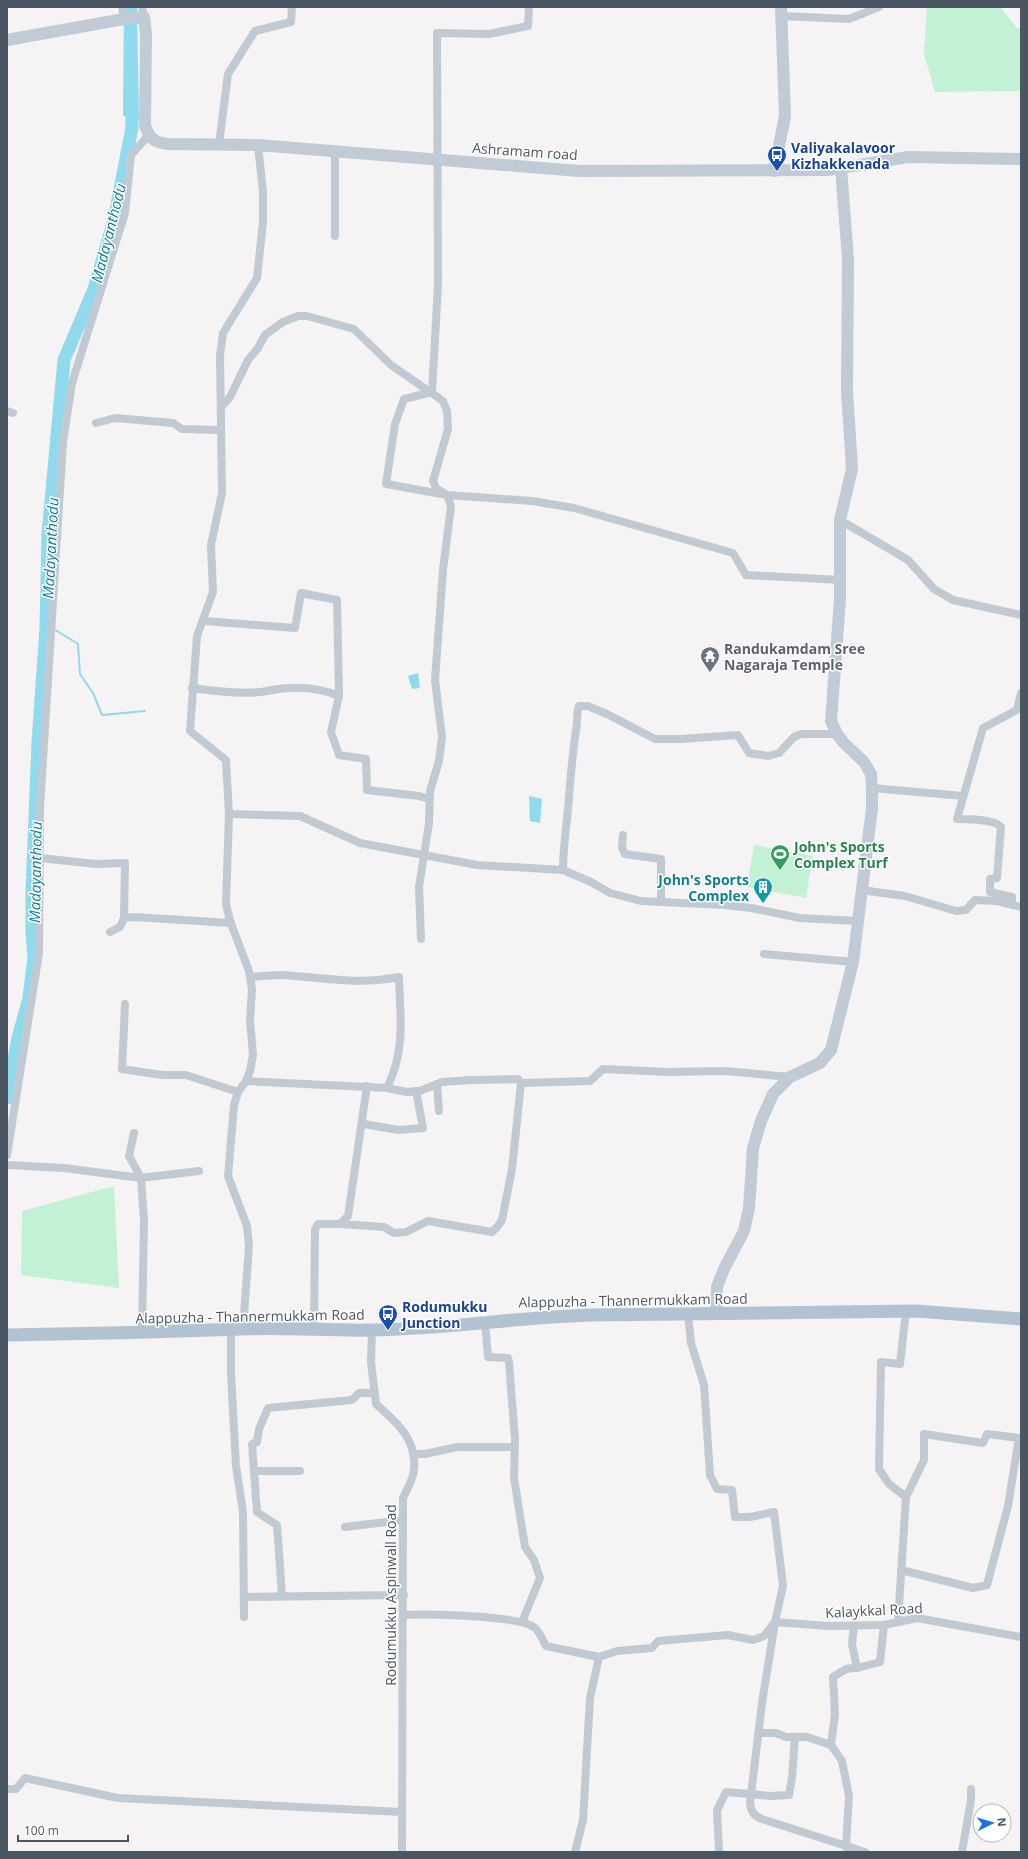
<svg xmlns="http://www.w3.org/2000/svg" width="1028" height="1859" font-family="'Open Sans',sans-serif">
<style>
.green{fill:#c3f1d5}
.water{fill:#90daee}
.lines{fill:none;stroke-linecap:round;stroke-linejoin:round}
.stream{stroke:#90daee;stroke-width:2}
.river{stroke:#90daee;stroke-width:13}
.street{stroke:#c1cad2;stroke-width:8}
.secondary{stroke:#c1cbd6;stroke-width:12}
.primary{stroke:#b3c2d1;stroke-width:13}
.labels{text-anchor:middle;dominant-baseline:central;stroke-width:3;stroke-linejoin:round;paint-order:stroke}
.transit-label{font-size:14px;font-weight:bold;fill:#164399;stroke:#fff;text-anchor:start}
.street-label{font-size:14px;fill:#4a5661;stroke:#fff}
.worship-label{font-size:14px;font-weight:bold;fill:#5b616d;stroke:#fff;text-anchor:start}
.leisure-label{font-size:14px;font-weight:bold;fill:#27864d;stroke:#fff;text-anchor:start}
.culture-label{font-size:14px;font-weight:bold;fill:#0d838f;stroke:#fff;text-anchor:end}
.water-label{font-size:15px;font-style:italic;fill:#0c7c9b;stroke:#fff}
</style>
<rect width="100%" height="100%" fill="#f5f3f3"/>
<g class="green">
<path d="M927,7h73l17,21h4v63l-86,1 -11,-38z"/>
<path d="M754,845l59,11 -7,42 -59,-11z"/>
<path d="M114,1186l5,102 -98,-13 1,-64z"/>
</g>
<g class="water">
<path d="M124,7h13l2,112 -16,-3z"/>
<path d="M418,673l2,15 -8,1 -4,-13z"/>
<path d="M529,796l13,3 -2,24 -10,-2z"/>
</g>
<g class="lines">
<path class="stream" d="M54,629l24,15 2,30 13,19 9,22 43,-4"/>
<path class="river" d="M7,1098l11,-60 11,-40 5,-41 -2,-27v-38l6,-150 8,-114 2,-94 16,-174 30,-71 20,-69 18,-92v-27"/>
<g class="street">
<path d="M122,7l2,12"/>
<path d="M142,7l2,10"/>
<path d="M529,7l-1,19 -39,8 -52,-1 1,252 -6,107 -28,7 -9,25 -9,60 61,11 85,6 42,7 159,45 13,22 95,5"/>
<path d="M781,16l68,3 30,-12"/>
<path d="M219,144l9,-70 27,-43 36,-9 1,-15"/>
<path d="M258,145l5,47v30l-6,56 -34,55 -3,23 2,137 -11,52 2,47 -16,44 -7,95 36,29 3,54 71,2 60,27 117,22 86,5 28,12 19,11 31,8 84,4 26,3 49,10 58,3"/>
<path d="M335,151v85"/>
<path d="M221,407l9,-10 18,-37 10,-12 7,-13 18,-13 15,-6h9l47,13 37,36 52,36 4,10 1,18 -15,52 3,7 11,7 4,11 -8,64 -8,110 7,57 -3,24 -9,30 -1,32 -10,64 2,52"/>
<path d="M7,411l6,2"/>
<path d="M96,423l19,-5 58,5 9,6 37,1"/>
<path d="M840,520l68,40 26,29 19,11 68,15"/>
<path d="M204,621l91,7 6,-35 36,7 2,96 -8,36 8,23 27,4 1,31 52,6 10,3"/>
<path d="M192,688c21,3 55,7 75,3 24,-5 48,-5 72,5"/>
<path d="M872,788l91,8"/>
<path d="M229,814l-3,90 4,17 19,50 3,18 -2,31 3,35 -3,16 -4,10 -8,11 -4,13 -6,71 19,50 2,20 -6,83"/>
<path d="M623,835l-1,13 3,6 36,5v43"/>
<path d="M40,858l56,6 29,-1 -1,55"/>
<path d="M563,870c0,-20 3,-40 5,-61 2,-26 4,-52 8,-79 2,-8 0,-16 3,-24h9l19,8 48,25h26l57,-4 11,18 19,3 11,-3 15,-16 7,-3h36"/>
<path d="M861,890l44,6 51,15 10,-1 9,-10 22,1 24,6"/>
<path d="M1012,905v-8l-22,-5v-13l7,-1 4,-51c-7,-8 -33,-8 -44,-8l26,-91 34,-18 4,-17"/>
<path d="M110,932l10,-5 4,-9 10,-1 97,6"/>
<path d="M764,954l89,8"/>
<path d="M250,977c11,-1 23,-2 34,-2 39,3 76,10 115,2 1,41 7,72 -12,111"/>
<path d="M125,1004l-3,65 40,6h24l52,17"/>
<path d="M246,1081l141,7 20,4 13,-1 22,-9 28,-2 48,-1 3,4 -9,86 -10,51 -4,6 -6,6 -64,-11 -22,11 -12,1 -10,-6 -44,-3"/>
<path d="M521,1083l69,-2 13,-12 64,3 58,-1 65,6"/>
<path d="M437,1084l2,27"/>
<path d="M363,1124l36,6 24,-2 -7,-37"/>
<path d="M134,1133l-5,23 12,22 58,-7"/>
<path d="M7,1155l32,-202 1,-146 23,-365 9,-59 53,-170 6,-58 17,-19"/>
<path d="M7,1165l57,3 77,10 3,43 -2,112"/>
<path d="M688,1314l3,29 13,42 6,90 7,14 15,1 3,27h15l24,-5 9,74 -8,36 -13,81 -12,100c1,9 4,13 12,16l103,33"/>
<path d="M485,1322l3,35 20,1 1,4 6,77 -1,39 11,69 9,13 6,18 -18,44"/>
<path d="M314,1329l1,-100 3,-5h22l8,-8 19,-130"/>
<path d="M231,1330v43l5,93 7,46 1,105"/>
<path d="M372,1330l-1,32 5,42c20,18 41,35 38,65 0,9 -7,20 -11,29l-1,354"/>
<path d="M414,1454h11l32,-7h57"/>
<path d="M254,1471h46"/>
<path d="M906,1497l-17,-13 -10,-15 2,-107 19,2 6,-53"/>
<path d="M345,1527l58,-7"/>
<path d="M901,1570l72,18 14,-3 21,-79 11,-68 2,1"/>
<path d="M282,1596l-5,-71 -20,-13 -5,-68 5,-2 2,-13 9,-21 84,-8 7,-7h15"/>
<path d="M244,1597l160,-2"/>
<path d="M404,1615c22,-1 117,0 131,13 5,4 8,13 11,18l53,11 -9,41 -7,122 -8,32"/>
<path d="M898,1622l8,-125 18,-37v-26l59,9 4,-9 32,4"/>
<path d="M854,1625l-2,19 5,24"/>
<path d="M599,1657l18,-6 35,-3 6,-7 70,-6 25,5 11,-4 11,-14 53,4 56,-1 33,-7 104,19"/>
<path d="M759,1733h17l10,4h21l24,8"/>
<path d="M7,1789h9l9,-11 93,20 284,14"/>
<path d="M846,1847l3,-51 -7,-35 -11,-16 4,-31 -2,-37 13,-8 15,-2 19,-5 4,-37"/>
<path d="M719,1852l-2,-42 9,-18 45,4 18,-1 3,-17 3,-41"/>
<path d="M962,1852l9,-52v-11"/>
</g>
<g class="secondary">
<path d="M7,40l117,-21 20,-2 2,18 -1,91c5,13 9,16 22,18l91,1 321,26 249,-1 80,-13 113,2"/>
<path d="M774,171l11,-55 -4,-109"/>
<path d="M716,1313l1,-26 7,-18 20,-38 5,-23 4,-60 8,-27 12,-27 17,-17 30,-14 11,-13 22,-88 19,-154v-20l-1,-14 -7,-12 -20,-19 -7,-9 -6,-13 9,-122v-79l12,-51 -5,-78 1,-132 -7,-91"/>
</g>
<path class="primary" d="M7,1335c79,-1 157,-3 235,-6 44,-2 87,2 130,1 74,-1 147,-13 220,-15l324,-4 105,8"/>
</g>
<defs>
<symbol id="bus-pin" viewBox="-11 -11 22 30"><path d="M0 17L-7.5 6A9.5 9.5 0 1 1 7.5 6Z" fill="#1a4fb4" stroke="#fff"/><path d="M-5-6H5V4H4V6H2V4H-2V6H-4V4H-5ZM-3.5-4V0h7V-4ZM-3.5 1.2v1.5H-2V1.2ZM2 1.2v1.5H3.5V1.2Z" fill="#fff"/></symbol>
<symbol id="temple-pin" viewBox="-11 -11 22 30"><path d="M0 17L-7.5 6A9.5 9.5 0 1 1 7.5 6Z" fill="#6b7280" stroke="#fff"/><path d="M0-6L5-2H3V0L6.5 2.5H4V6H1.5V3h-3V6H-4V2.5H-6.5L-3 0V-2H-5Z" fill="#fff"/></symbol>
<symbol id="stadium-pin" viewBox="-11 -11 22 30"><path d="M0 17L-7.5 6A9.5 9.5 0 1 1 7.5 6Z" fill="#2e9e5b" stroke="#fff"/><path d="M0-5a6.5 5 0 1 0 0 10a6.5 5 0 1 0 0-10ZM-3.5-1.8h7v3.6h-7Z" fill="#fff"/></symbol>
<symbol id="building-pin" viewBox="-11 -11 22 30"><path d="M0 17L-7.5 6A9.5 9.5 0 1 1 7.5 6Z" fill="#0f9aa8" stroke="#fff"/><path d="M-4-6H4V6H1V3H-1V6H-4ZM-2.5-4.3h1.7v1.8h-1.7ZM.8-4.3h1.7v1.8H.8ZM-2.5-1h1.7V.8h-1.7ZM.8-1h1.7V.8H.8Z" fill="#fff"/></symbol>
</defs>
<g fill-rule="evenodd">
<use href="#bus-pin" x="766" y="144" width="22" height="30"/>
<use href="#temple-pin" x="699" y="645" width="22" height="30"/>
<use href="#stadium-pin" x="769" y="843" width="22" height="30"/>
<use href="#building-pin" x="752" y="876" width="22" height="30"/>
<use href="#bus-pin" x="377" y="1303" width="22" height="30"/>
</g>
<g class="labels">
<g class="transit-label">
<text x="791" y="147">Valiyakalavoor<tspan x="791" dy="16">Kizhakkenada</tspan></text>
<text x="402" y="1306">Rodumukku<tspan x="402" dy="16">Junction</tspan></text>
</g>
<g class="street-label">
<text transform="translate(525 151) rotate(4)">Ashramam road</text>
<text transform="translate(633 1300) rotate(-1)">Alappuzha - Thannermukkam Road</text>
<text transform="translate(250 1316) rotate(-1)">Alappuzha - Thannermukkam Road</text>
<text transform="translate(390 1595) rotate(-90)">Rodumukku Aspinwall Road</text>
<text transform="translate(874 1610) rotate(-3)">Kalaykkal Road</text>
</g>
<g class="worship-label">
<text x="724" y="648">Randukamdam Sree<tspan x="724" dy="16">Nagaraja Temple</tspan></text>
</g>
<g class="leisure-label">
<text x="794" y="846">John's Sports<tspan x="794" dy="16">Complex Turf</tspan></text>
</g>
<g class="culture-label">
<text x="749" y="879">John's Sports<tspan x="749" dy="16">Complex</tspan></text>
</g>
<g class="water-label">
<text transform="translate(108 233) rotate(-76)">Madayanthodu</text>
<text transform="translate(50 548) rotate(-87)">Madayanthodu</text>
<text transform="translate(35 872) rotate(-89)">Madayanthodu</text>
</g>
</g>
<rect width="1028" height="1859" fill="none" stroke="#4a5661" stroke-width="16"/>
<g transform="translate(992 1823) rotate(85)"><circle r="19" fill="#ffffff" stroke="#b7bbc0"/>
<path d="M0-3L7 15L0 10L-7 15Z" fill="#1a73e8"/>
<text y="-6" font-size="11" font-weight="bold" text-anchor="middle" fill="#4a5661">N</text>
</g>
<path d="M18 1835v6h110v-6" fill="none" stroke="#4a5661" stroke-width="2"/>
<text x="24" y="1835" font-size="12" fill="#4a5661" stroke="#ffffff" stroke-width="3" paint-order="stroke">100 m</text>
</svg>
